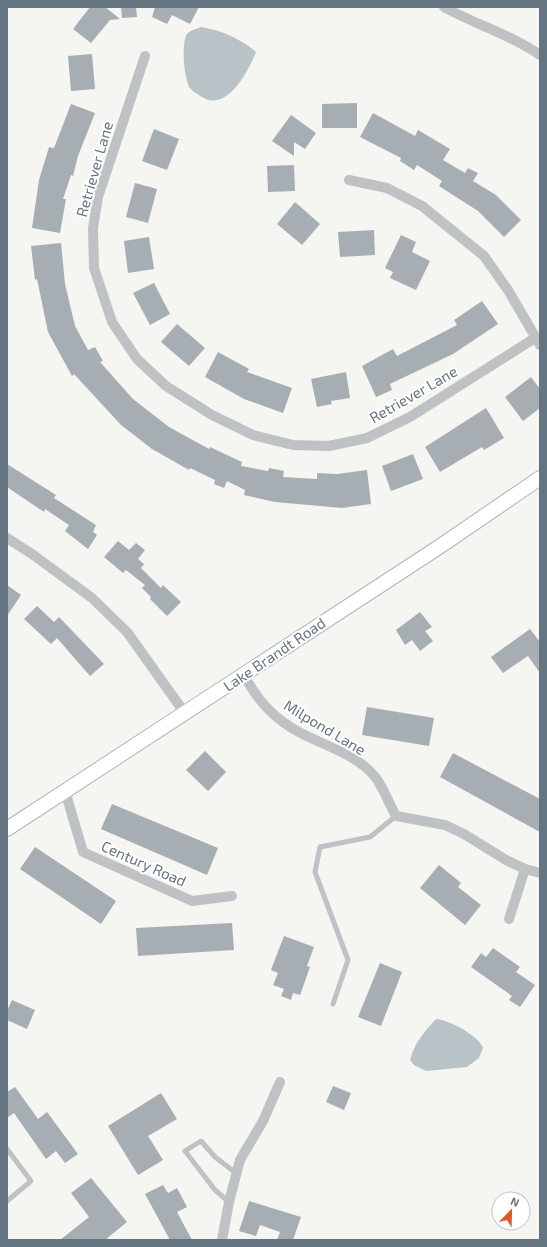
<svg xmlns="http://www.w3.org/2000/svg" width="547" height="1247" font-family="'Exo 2',sans-serif">
<style>
.water{fill:#b8c2c7}
.building{fill:#a7aeb3}
.lines{fill:none;stroke-linecap:round;stroke-linejoin:round}
.secondary-casing{stroke:#b0b5ba;stroke-width:16}
.lane{stroke:#bec2c5;stroke-width:5}
.street{stroke:#bec2c5;stroke-width:10}
.secondary{stroke:#fff;stroke-width:14}
.labels{text-anchor:middle;dominant-baseline:central;stroke-width:4;stroke-linejoin:round;paint-order:stroke}
.street-label{font-size:15px;fill:#657481;stroke:#fff}
</style>
<rect width="100%" height="100%" fill="#f5f5f1"/>
<g class="water">
<path d="M201,27c20,3 40,12 55,25 -7,18 -29,61 -54,45 -4,-3 -9,-5 -12,-9 -6,-9 -9,-45 -3,-54 4,-4 9,-5 14,-7z"/>
<path d="M436,1019c13,1 42,16 47,29l-4,10 -12,9 -41,4 -12,-6 -4,-5c5,-18 14,-28 26,-41z"/>
</g>
<g class="building">
<path d="M90,7h15l15,12 -10,1 -19,23 -18,-14z"/>
<path d="M121,7h15l1,10 -15,1z"/>
<path d="M155,7h44l-9,17 -18,-9 -5,9 -15,-7z"/>
<path d="M92,54l3,35 -24,2 -3,-35z"/>
<path d="M357,103v25h-35v-24z"/>
<path d="M71,104l24,9 -17,43 -5,20 -2,-1 -8,24h3l-6,34 -28,-5 7,-48 10,-33 5,1z"/>
<path d="M373,113l42,23 3,-6 32,19 -7,11 22,13 3,-5 10,5 -5,8 23,14 25,25 -17,17 -26,-26 -39,-25 3,-5 -25,-16 -3,5 -14,-9 1,-3 -41,-21z"/>
<path d="M291,115l25,18 -11,16 -11,-7v14l-22,-15z"/>
<path d="M154,129l25,10 -12,31 -25,-9z"/>
<path d="M294,165l1,26 -27,1 -1,-26z"/>
<path d="M135,183l22,6 -9,34 -22,-6z"/>
<path d="M295,202l25,22 -18,21 -25,-21z"/>
<path d="M374,230l1,25 -35,2 -2,-25z"/>
<path d="M401,235l15,7 -4,10 18,9 -14,29 -26,-12 3,-6 -8,-4z"/>
<path d="M149,237l5,32 -26,4 -4,-32z"/>
<path d="M61,243l4,41 10,42 13,24 7,-3 8,14 -3,1 33,37 36,28 40,22 1,-2 32,15 -1,4 27,5 1,-3 15,3 -1,6 34,2v-6l20,1 30,-4 4,34 -29,4 -67,-6 -31,-7 1,-5 -18,-9 -3,7 -10,-4 1,-4 -25,-12 -1,2 -37,-21 -31,-24 -47,-51 -2,2 -24,-44 -11,-53 -2,1 -4,-34z"/>
<path d="M154,283l16,31 -20,11 -17,-32z"/>
<path d="M482,301l16,23 -45,30 -63,30 2,6 -16,7 -14,-31 31,-17 4,7 60,-31 -3,-5z"/>
<path d="M177,324l28,24 -16,18 -28,-24z"/>
<path d="M218,352l31,17 -2,3 45,16 -9,25 -39,-14 -39,-22z"/>
<path d="M346,372l4,26 -19,3 1,3 -15,3 -6,-28z"/>
<path d="M531,377l9,12v19l-17,13 -18,-24z"/>
<path d="M486,408l18,30 -20,12 -2,-3 -42,25 -15,-25z"/>
<path d="M413,454l10,25 -32,12 -9,-25z"/>
<path d="M7,464l49,31 -2,3 42,27 -3,7 4,3 -9,14 -23,-18 4,-6 -24,-16 -1,3 -37,-25z"/>
<path d="M118,541l11,9 7,-7 9,7 -7,9 6,5 -3,4 20,20 2,-3 18,17 -14,14 -17,-17 1,-2 -9,-9 3,-3 -19,-15 -3,3 -19,-16z"/>
<path d="M7,585l14,10 -14,21z"/>
<path d="M37,606l17,16 5,-5 45,47 -14,12 -33,-38 -6,6 -27,-25z"/>
<path d="M420,612l12,15 -7,4 8,10 -13,10 -8,-11 -7,5 -9,-15z"/>
<path d="M530,629l10,13v31l-12,-17 -25,17 -12,-16z"/>
<path d="M367,707l67,11 -5,28 -67,-11z"/>
<path d="M205,751l21,21 -18,19 -22,-21z"/>
<path d="M453,753l87,46v33l-100,-55z"/>
<path d="M112,804l106,44 -11,27 -106,-46z"/>
<path d="M35,847l81,54 -15,23 -81,-55z"/>
<path d="M439,865l22,18 -3,4 23,18 -16,20 -45,-37z"/>
<path d="M232,923l2,27 -96,6 -2,-28z"/>
<path d="M284,936l30,11 -7,19 3,1 -10,28 -7,-2 -2,7 -10,-4 3,-7 -11,-4 5,-12 -7,-3z"/>
<path d="M493,948l27,19 -4,5 19,13 -15,22 -11,-7 3,-4 -41,-29 10,-14 5,4z"/>
<path d="M380,963l22,9 -21,54 -23,-9z"/>
<path d="M12,1000l23,10 -8,19 -20,-9v-9z"/>
<path d="M333,1086l18,7 -7,17 -18,-8z"/>
<path d="M15,1087l23,32 9,-7 31,42 -13,9 -9,-12 -10,8 -32,-46 -7,5v-26z"/>
<path d="M161,1093l16,26 -29,17 15,24 -25,15 -30,-49z"/>
<path d="M91,1178l36,44 -22,18h-45l29,-23 -18,-24z"/>
<path d="M163,1185l5,8 9,-5 10,19 -10,5 15,28h-22l-25,-46z"/>
<path d="M249,1201l52,16 -8,23h-16l3,-8 -20,-7 -4,11 -17,-5z"/>
</g>
<g class="lines">
<defs>
<path id="secondary" d="M7,829l432,-282 101,-69"/>
</defs>
<use href="#secondary" class="secondary-casing"/>
<g class="lane">
<path d="M333,1004l15,-44 -33,-88 5,-25 50,-10 26,-21"/>
<path d="M7,1149l24,32 -24,20"/>
<path d="M229,1202l-14,-12 -30,-39 16,-10 14,16 21,16"/>
</g>
<g class="street">
<path d="M444,7c30,17 68,28 96,48"/>
<path d="M145,56l-47,141 -5,31 1,40 18,54 25,37 29,27 46,29 41,20 40,10 36,1 38,-8 43,-21 125,-79"/>
<path d="M349,180l38,8 35,18 62,50 24,34 32,55"/>
<path d="M7,538l25,16 60,44 35,34 57,80"/>
<path d="M243,674c14,24 26,40 49,54 27,17 64,24 84,50 8,11 13,26 20,38l49,9 19,9 42,26 19,9 15,4"/>
<path d="M65,791l18,61 109,49 40,-5"/>
<path d="M509,919l16,-50"/>
<path d="M222,1240l7,-38 11,-42 23,-39 17,-39"/>
</g>
<use href="#secondary" class="secondary"/>
</g>
<g class="labels">
<g class="street-label">
<text transform="translate(94 169) rotate(-74)">Retriever Lane</text>
<text transform="translate(413 394) rotate(-30)">Retriever Lane</text>
<text transform="translate(274 654) rotate(-34)">Lake Brandt Road</text>
<text transform="translate(325 727) rotate(31)">Milpond Lane</text>
<text transform="translate(144 863) rotate(24)">Century Road</text>
</g>
</g>
<rect width="547" height="1247" fill="none" stroke="#657481" stroke-width="16"/>
<g transform="translate(511 1211) rotate(23)"><circle r="19" fill="#ffffff" stroke="#c1c7cd"/>
<path d="M0-3L7 15L0 10L-7 15Z" fill="#db5a2c"/>
<text y="-6" font-size="11" font-weight="bold" text-anchor="middle" fill="#657481">N</text>
</g>
</svg>
